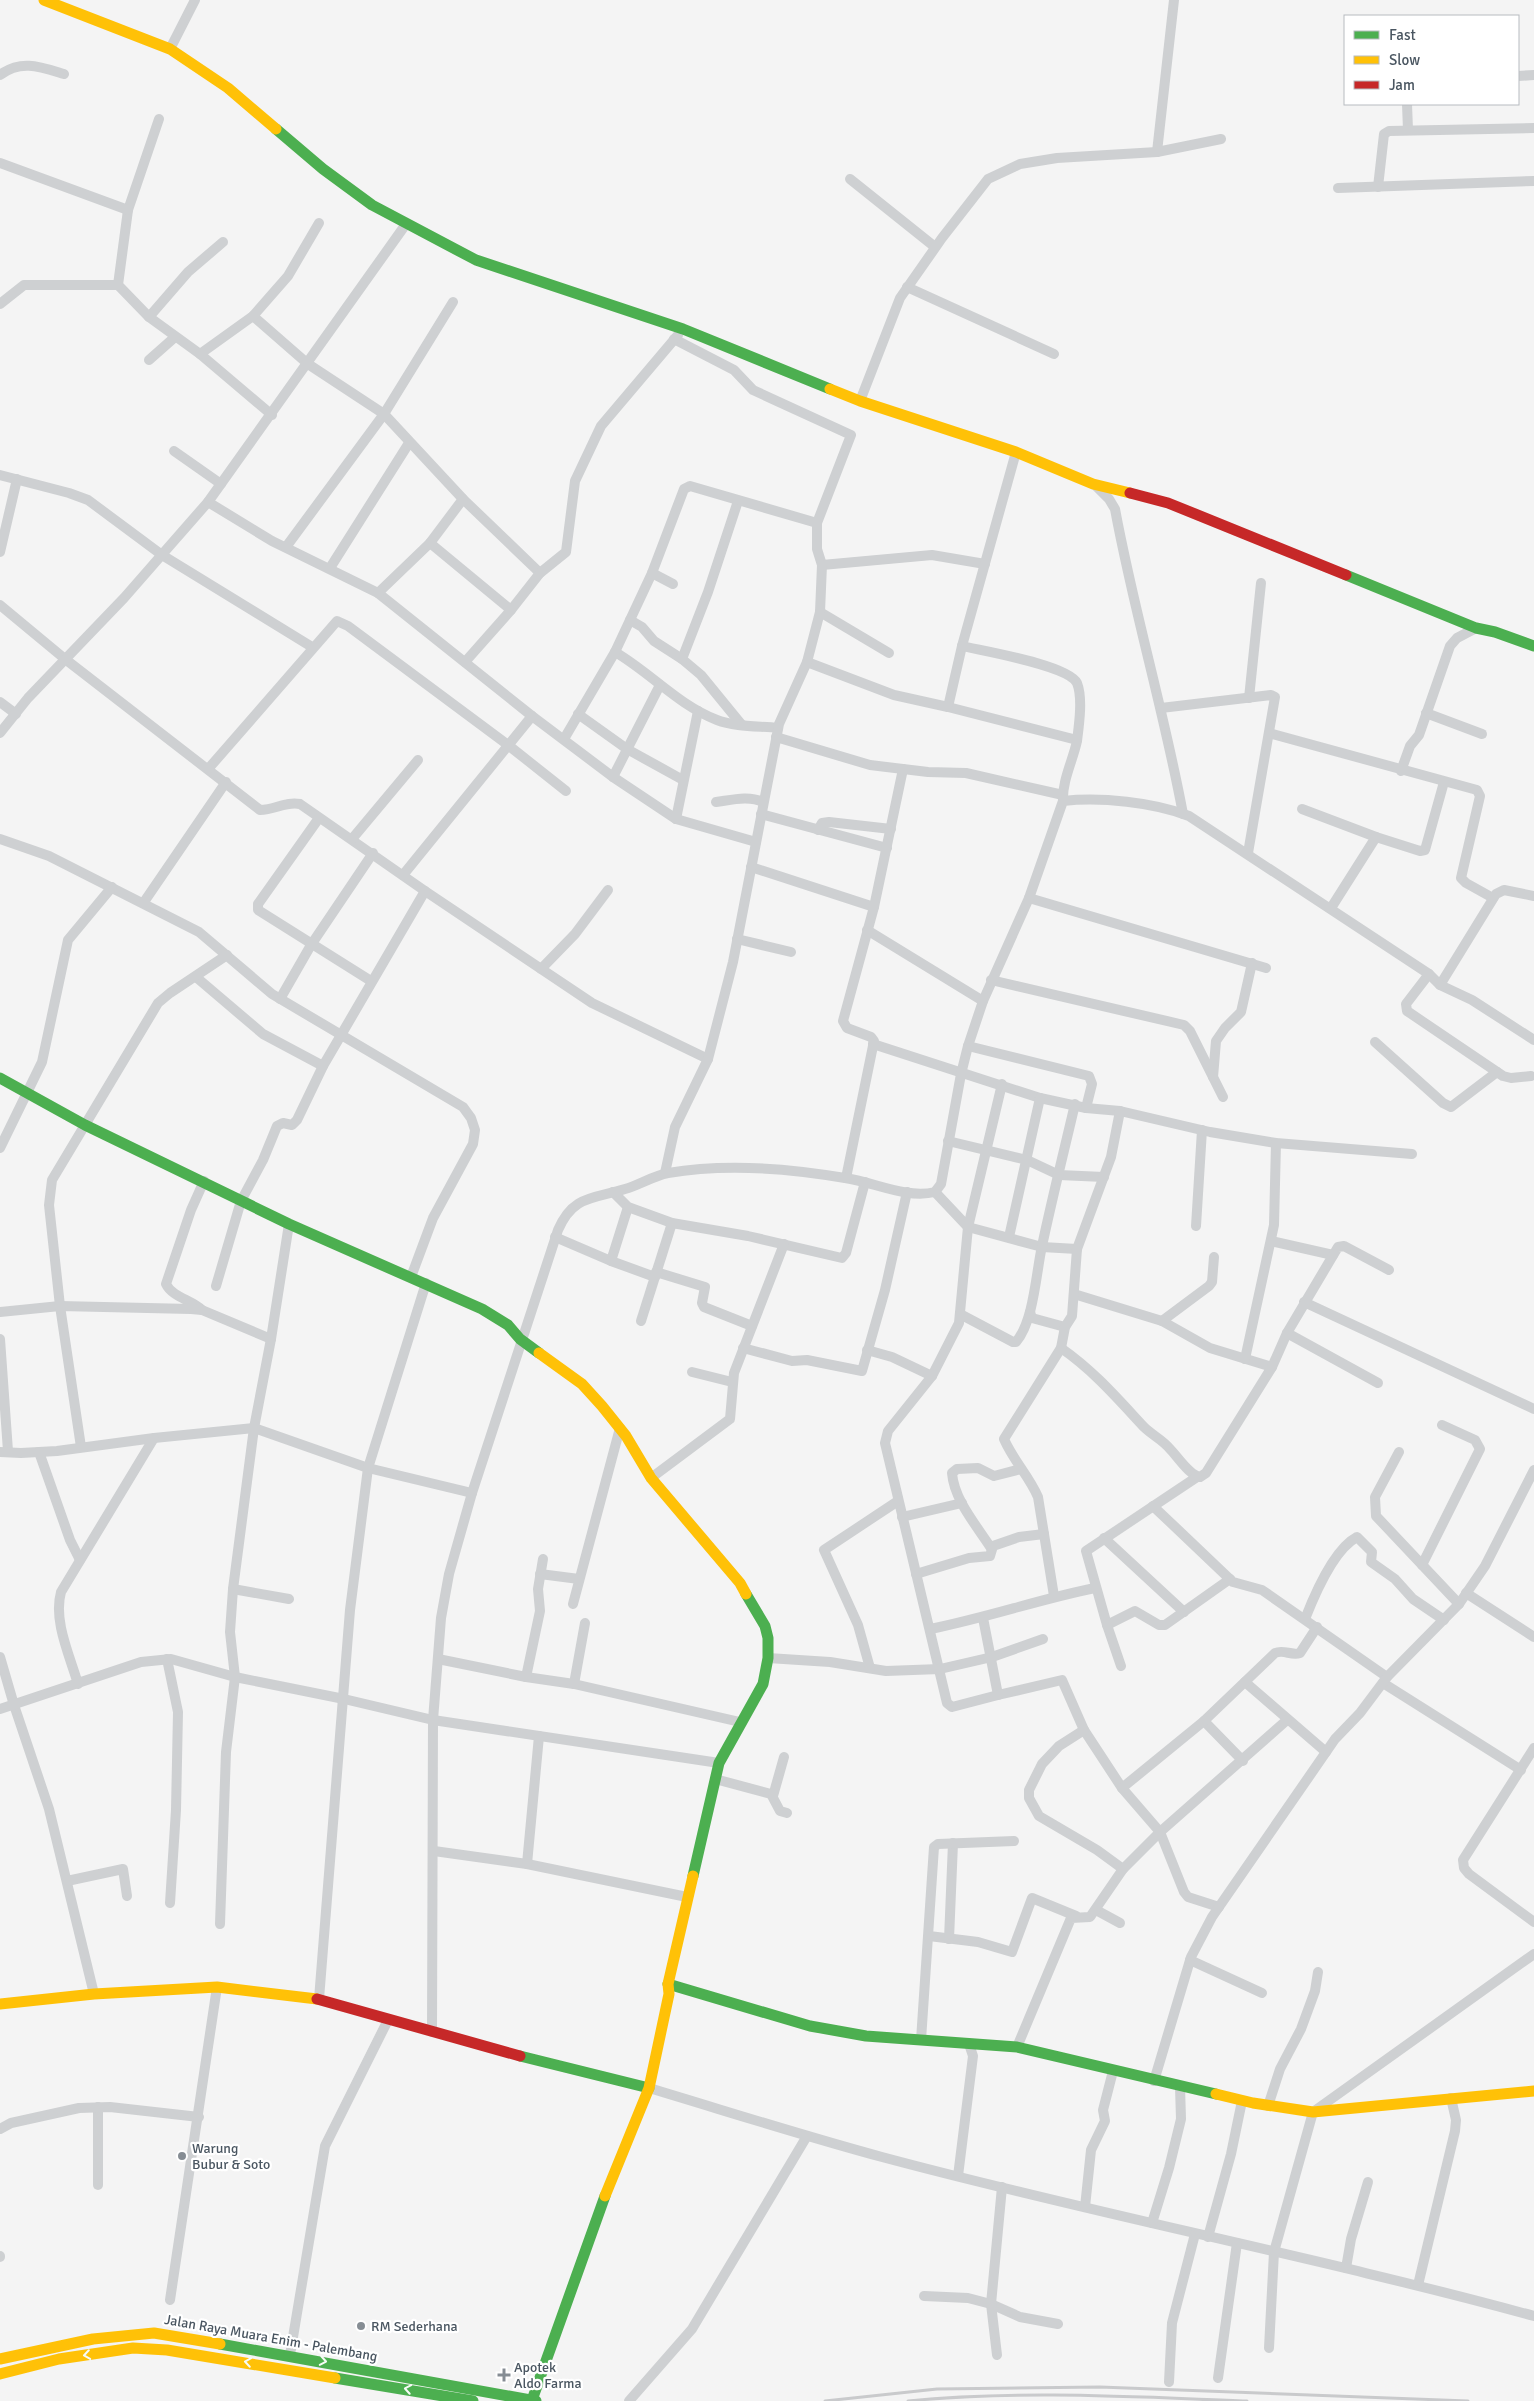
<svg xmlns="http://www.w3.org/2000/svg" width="1534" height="2401" font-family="Signika,sans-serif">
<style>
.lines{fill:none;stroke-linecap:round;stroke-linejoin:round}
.street{stroke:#ced0d2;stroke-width:10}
.fast{stroke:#4caf50;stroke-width:11}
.slow{stroke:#ffc107;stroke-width:11}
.jam{stroke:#c62828;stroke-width:11}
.rail{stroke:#c9cacc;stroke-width:3}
.oneway{stroke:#f6fbf6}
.poi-dot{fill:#868d94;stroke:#fff;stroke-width:2}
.labels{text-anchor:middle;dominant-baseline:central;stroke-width:4.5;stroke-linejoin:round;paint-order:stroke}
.poi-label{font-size:14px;fill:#4a5661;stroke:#fff;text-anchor:start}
.street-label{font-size:14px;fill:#4a5661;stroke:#fff}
</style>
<rect width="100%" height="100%" fill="#f4f4f4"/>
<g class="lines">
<g class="street">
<path d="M170,49l25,-49"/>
<path d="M0,75c21,-16 41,-8 64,-1"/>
<path d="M1518,76l16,-1"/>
<path d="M1407,104l1,26"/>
<path d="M159,119l-31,91 -10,75 31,32 51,37 72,61"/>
<path d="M1157,152l17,-152"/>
<path d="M0,163l128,47"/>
<path d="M850,179l85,68"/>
<path d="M1378,187l6,-53 5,-3 145,-3"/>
<path d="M1338,188l196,-7"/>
<path d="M907,287l147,67"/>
<path d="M0,304l24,-19h94"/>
<path d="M253,316l55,48 76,50 79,85 77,74"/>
<path d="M149,317l39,-45 35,-30"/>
<path d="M674,339l60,31 19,20 98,45 -34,88v26l5,16 110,-10 53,9"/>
<path d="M200,354l53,-38 35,-40 31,-53"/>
<path d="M149,360l26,-23"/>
<path d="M860,401l40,-103 42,-60 46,-59 32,-15 37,-6 100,-6 64,-13"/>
<path d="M174,451l47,33"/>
<path d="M1016,452l-54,194 -14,61 129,33"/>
<path d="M0,475l69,18 19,7 74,55 150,92"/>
<path d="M1096,486l13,13 6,10c19,103 49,202 68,305"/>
<path d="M738,501l-30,91 -26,67 19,16 40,49"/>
<path d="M208,502l64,39 106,52 154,123 81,61 63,42 80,23"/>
<path d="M430,543l81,67"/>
<path d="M286,547l98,-133 69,-112"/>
<path d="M0,552l17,-73"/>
<path d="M330,568l79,-125"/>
<path d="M652,573l21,11"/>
<path d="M378,593l52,-50 33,-44"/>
<path d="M0,605l65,54 195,151c15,0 26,-9 40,-6l125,87 167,112 116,56"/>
<path d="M820,612l69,41"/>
<path d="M630,620l12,7 12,14 28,18"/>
<path d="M962,646c21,5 106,19 115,37 6,15 2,42 0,58 -4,19 -15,40 -14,60"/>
<path d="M615,652c36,21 63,53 102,68 18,7 41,6 61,8"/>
<path d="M465,662l46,-52 29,-37 26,-21 9,-71 26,-55 77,-91"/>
<path d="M807,662l87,33 54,12"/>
<path d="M1249,698l12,-115"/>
<path d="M0,702l16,12"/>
<path d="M1161,708l110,-13 4,2 -27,156"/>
<path d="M1426,713l56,21"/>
<path d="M578,714l49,35 56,31"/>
<path d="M0,733l28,-35 96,-100 84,-96 198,-278"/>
<path d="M1269,733l208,57 3,6 -19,82 5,5 27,15"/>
<path d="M776,737l94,28 58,7 38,1 97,22"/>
<path d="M564,739l51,-87 37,-79 32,-84 6,-3 127,37"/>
<path d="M209,768l128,-147 11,5 160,119 58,46"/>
<path d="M1401,771l9,-25 9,-11 31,-89 7,-8 19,-10"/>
<path d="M613,777l47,-92"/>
<path d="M716,802c15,-2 33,-7 47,0"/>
<path d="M1302,809l74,28"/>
<path d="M761,814l126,34"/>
<path d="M319,818l-61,86v6l113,71"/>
<path d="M676,819l22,-108"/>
<path d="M818,830l4,-7 7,-1 62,7"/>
<path d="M0,839l49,17 150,76 73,62 191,113 8,11 4,12 -2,14 -40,74 -22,59"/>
<path d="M352,839l66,-79"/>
<path d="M751,867l123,40"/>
<path d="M403,875l129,-159"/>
<path d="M1029,898l237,70"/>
<path d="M144,902l82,-120"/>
<path d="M1331,908l45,-71 44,14 5,-1 19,-68"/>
<path d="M867,930l116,71"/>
<path d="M737,939l54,13"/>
<path d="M541,969l34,-35 33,-44"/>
<path d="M1429,974l-23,30 1,7 96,65 8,2 20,-2"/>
<path d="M196,977l67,57 60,32"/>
<path d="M991,980l193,45 6,6 33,66"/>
<path d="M1440,985l56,-91 8,-4 30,6"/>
<path d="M280,999l31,-54 62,-92"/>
<path d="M1375,1042l68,61 8,4 46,-35"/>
<path d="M873,1044l167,54 46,10 34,3 90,21 66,11 136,11"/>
<path d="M968,1046l121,30 3,8 -6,24"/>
<path d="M1213,1077l3,-36 9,-13 16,-16 11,-49"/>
<path d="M948,1141l79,19 32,15 45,2"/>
<path d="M0,1148l42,-86 26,-122 44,-53"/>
<path d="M665,1173l10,-46 33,-68 25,-97 46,-238 28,-62 13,-50 2,-47"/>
<path d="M846,1178l28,-137 -3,-4 -24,-9 -4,-7 31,-114 29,-138"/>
<path d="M613,1192l15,15 44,16 76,13 94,22 4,-5 19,-71"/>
<path d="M935,1192l33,35 74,20 35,2"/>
<path d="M1196,1226l6,-96"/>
<path d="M555,1237l56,24 17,-54"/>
<path d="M1009,1237l31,-139"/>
<path d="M1271,1241l62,14"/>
<path d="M611,1261l44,16"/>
<path d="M656,1272l49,15 -3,16 2,4 48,19"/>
<path d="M216,1286l25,-85 22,-41 14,-34 6,-3 9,2 5,-5 26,-54 102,-175"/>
<path d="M1074,1294l88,27 48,27 62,19"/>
<path d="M1304,1302l230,107"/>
<path d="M202,1310c-10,-10 -30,-13 -36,-26l25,-74 13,-29"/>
<path d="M0,1312l60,-6 131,3 11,1 69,29"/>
<path d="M1030,1312l2,6 33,9"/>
<path d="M960,1314l53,28h3c18,-21 20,-69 26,-96 10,-47 22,-95 33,-142"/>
<path d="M641,1321l31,-98"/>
<path d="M1162,1321l47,-35 3,-4 2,-25"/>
<path d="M1287,1333l91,50"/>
<path d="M0,1339l8,112"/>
<path d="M743,1348l49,13 15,-1 55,11 23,-81 22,-98"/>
<path d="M1061,1348c33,23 56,50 83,79 8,8 19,13 26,22 8,8 19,26 30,28l6,-4 66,-106 15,-34 51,-86 6,-1 45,24"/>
<path d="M867,1350l25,7 40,19"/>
<path d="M1245,1359l29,-134 2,-82"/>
<path d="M692,1372l40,10"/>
<path d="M81,1447l-21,-141 -11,-101 3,-25 106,-177 12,-10 57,-38"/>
<path d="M0,1452l21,1 36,-2 97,-13 100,-10 114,40 104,25"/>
<path d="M39,1452l31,88 10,20"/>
<path d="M1399,1452l-24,45 1,19 83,88"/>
<path d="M651,1478l79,-59 4,-46 50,-129"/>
<path d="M1153,1506l80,76 29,8 125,87"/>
<path d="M902,1517l60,-14"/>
<path d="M1104,1538l80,74"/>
<path d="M991,1548c-14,-22 -37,-48 -39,-75l5,-4 21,-1 16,8 27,-7"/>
<path d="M1422,1565l58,-116 -5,-9 -33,-15"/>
<path d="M540,1574l39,5"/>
<path d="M916,1574l53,-16 21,-2 3,-10 26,-9 25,-3"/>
<path d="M233,1589l56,10"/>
<path d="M1466,1593l68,44"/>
<path d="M1054,1596l-16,-99c-9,-21 -25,-37 -34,-58l57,-91 4,-21 7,-11 5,-67 34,-92 9,-46"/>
<path d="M573,1604l47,-176"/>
<path d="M983,1618l15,77 -46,12 -5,-4 -62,-260 3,-12 44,-55 27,-53 9,-96 34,-143"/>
<path d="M1305,1619c9,-23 29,-70 52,-82l15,15 -1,10 24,17 18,20 31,21"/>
<path d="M1107,1625l28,-14 24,14h6l65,-46"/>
<path d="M930,1629c56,-11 110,-30 165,-41"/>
<path d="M0,1657l14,48 35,104 45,185"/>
<path d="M768,1658l62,4 56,9 54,-2 52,-12 51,-18"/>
<path d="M167,1659l11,53 -2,98 -6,93"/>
<path d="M438,1659l88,18 48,7 166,38"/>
<path d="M1121,1666l-14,-41 -21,-74 111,-74"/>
<path d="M870,1668l-12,-43 -34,-75 74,-49"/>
<path d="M526,1677l14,-66 -2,-22 5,-30"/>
<path d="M1245,1682l81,70"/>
<path d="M1383,1683l138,87"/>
<path d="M78,1684c-8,-28 -25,-63 -17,-92l93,-154"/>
<path d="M574,1684l11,-61"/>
<path d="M998,1695l64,-15 22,50 38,58 38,44 24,60 4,5 31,10"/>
<path d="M0,1709l141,-47 30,-3 64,18 109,22 89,21 286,43"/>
<path d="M1204,1721l39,40"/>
<path d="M1084,1730l-25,16 -17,18 -13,26v8l10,18 58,34 26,19"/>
<path d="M1534,1748l-71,112 1,8 5,6 65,48"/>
<path d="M715,1779l56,15 9,17 7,2"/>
<path d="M1122,1788l82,-67 71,-68c9,-4 16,3 25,0l17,-26"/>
<path d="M773,1796l11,-39"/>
<path d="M434,1851l93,13 160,33"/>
<path d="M527,1864l12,-128"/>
<path d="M67,1881l56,-12 4,27"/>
<path d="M1096,1910l24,13"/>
<path d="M220,1924l6,-172 9,-75 -5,-45 3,-43 21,-161 17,-89 18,-115"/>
<path d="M929,1936l49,6 34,10 20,-54 44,18"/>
<path d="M949,1939l4,-96"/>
<path d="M1190,1960l72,33"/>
<path d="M319,1999l31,-389 18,-142 58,-185"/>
<path d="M432,2032l1,-312 8,-102 8,-44 23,-81 86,-263c15,-35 35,-31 67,-41 14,-4 28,-13 43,-16 58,-10 119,-5 177,5 29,4 61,21 90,14l6,-8 20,-110 7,-28 15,-45 46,-103 34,-97c38,-4 90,1 126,15l240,158 11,11 32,15 62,40"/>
<path d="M921,2040l13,-193 4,-3 76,-3"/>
<path d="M1017,2047l54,-129 19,-1 33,-48 37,-37 127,-112"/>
<path d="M1154,2081l37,-124 21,-40 123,-178 25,-26 27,-36 72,-73 26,-38 49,-96"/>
<path d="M649,2088c77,23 155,48 233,69 216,58 436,100 652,159"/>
<path d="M1268,2106l12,-37 21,-40 14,-38 3,-19"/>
<path d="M98,2107v78"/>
<path d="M0,2129l11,-6 68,-15 31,-1 89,10"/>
<path d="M958,2176l15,-120 -4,-12"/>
<path d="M1085,2207l6,-57 14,-29 -2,-11 10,-39"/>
<path d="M1152,2223l17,-55 12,-49 -1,-32"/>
<path d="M1208,2237l23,-83 11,-53"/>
<path d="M0,2256v1"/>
<path d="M1346,2268l5,-29 17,-57"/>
<path d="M1418,2285l37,-154 1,-11 -5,-22"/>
<path d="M924,2296l44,2 23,6 29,13 38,7"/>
<path d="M170,2300l47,-313"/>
<path d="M1269,2348l5,-96 39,-140 221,-158"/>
<path d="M290,2355l35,-209 63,-126"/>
<path d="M997,2355l-6,-51 11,-117"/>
<path d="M1218,2378l19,-135"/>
<path d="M1169,2382l3,-59 23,-89"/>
<path d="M629,2401l63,-72 115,-193"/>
</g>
<g class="fast">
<path d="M276,129l47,40 49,36 104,55 207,69 147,60"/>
<path d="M1346,575l130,53 19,4 39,14"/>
<path d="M0,1078l85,47 204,99 193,85 26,16 12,14 19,14"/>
<path d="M693,1876l26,-113 44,-79 5,-26v-20l-3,-12 -19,-32"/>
<path d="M668,1984l142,42 56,10 151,11 199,47"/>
<path d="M520,2056l129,32"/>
<path d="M220,2344l316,57"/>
<path d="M335,2378l138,23"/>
<path d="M532,2400l73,-204"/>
</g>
<g class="slow">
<path d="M44,0l126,49 58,39 48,41"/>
<path d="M830,389l30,12 156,51 77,32 37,9"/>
<path d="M539,1353l43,31 20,22 24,30 25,42 89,105 6,11"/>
<path d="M0,2004l94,-10 123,-7 100,12"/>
<path d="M1216,2094l37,9 60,9 221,-21"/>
<path d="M605,2196l44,-108 20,-94 -1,-10 25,-108"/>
<path d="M0,2359l93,-20 61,-6 66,11"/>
<path d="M0,2374l59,-15 74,-11 34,2 168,28"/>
</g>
<g class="jam">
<path d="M1130,493l38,10 178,72"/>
<path d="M317,1999l203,57"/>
</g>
<g class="rail">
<path d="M825,2401l112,-12 163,-2 368,14"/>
<path d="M908,2401c112,-11 226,-4 339,0"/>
</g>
</g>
<defs><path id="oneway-chevron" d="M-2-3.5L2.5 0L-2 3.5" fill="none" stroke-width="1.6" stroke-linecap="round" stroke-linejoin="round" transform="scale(1.25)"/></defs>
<g class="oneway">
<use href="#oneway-chevron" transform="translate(87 2355) rotate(171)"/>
<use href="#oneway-chevron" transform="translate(323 2361) rotate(10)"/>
<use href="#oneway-chevron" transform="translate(248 2362) rotate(-171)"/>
<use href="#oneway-chevron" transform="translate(408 2389) rotate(-170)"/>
</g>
<g class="poi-dot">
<circle cx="182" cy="2156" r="5"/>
<circle cx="361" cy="2326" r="5"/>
<path d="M501.5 2367.5h5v5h5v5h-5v5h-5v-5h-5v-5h5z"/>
</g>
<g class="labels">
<g class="poi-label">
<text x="192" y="2148">Warung<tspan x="192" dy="16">Bubur &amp; Soto</tspan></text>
<text x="371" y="2326">RM Sederhana</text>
<text x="514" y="2367">Apotek<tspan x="514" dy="16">Aldo Farma</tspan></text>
</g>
<g class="street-label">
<text transform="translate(271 2338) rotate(10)">Jalan Raya Muara Enim - Palembang</text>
</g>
</g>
<rect x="1344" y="15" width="175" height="90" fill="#ffffff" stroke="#b7bbc0"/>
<rect x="1354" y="31" width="25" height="8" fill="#4caf50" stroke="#b7bbc0"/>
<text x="1389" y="40" font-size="15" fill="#4a5661">Fast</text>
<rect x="1354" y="56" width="25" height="8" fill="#ffc107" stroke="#b7bbc0"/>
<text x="1389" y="65" font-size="15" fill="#4a5661">Slow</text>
<rect x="1354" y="81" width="25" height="8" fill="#c62828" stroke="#b7bbc0"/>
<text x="1389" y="90" font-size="15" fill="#4a5661">Jam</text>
</svg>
